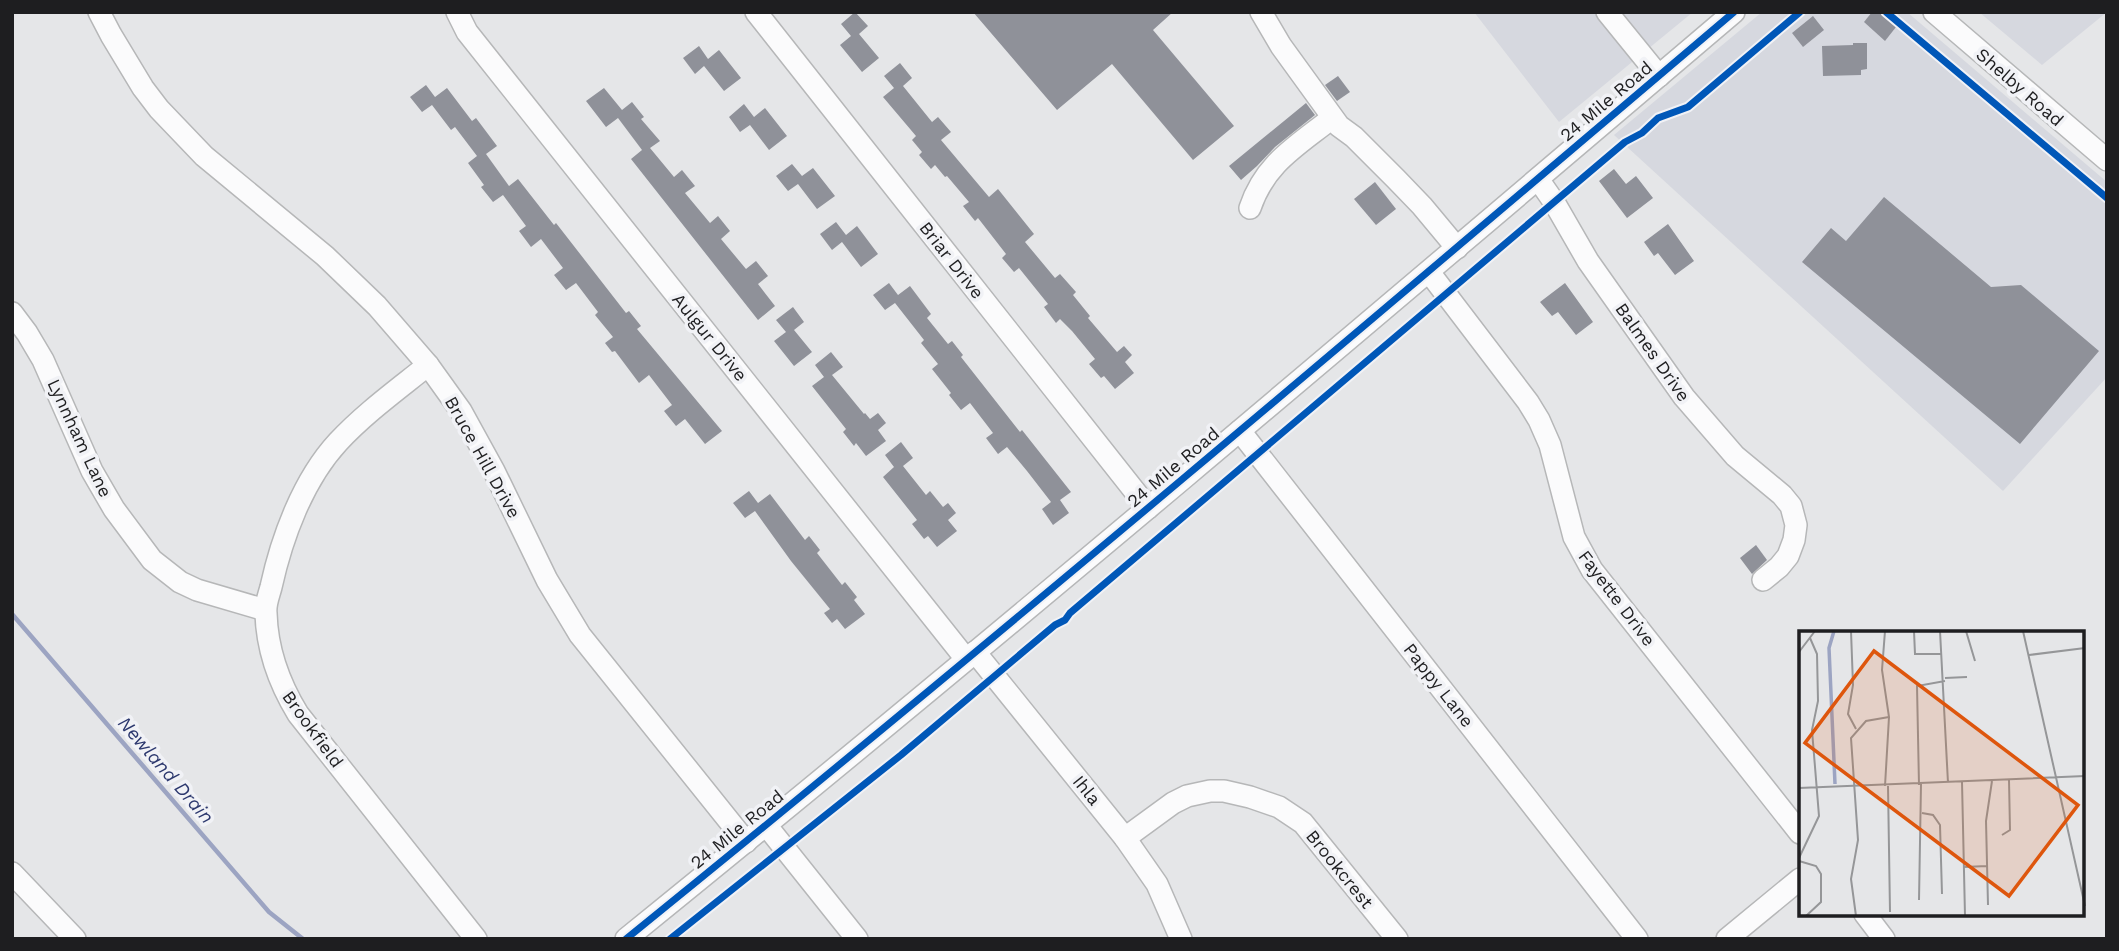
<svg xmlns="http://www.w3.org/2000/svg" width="2119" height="951" font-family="'Work Sans',sans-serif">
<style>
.built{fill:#d6d8df}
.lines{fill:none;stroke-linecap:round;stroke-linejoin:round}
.stream{stroke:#9ca4c2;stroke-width:4.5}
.building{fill:#8f9199}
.minor-casing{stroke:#b6b7b8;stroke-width:24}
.minor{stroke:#fbfbfc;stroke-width:21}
.cycleway-casing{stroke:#f1f2f6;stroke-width:11}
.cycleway{stroke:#0057b8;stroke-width:7}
.labels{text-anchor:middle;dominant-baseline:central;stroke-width:7;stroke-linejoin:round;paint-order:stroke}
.street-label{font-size:18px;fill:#1e1e20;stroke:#f1f2f6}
.water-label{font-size:19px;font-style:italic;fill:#2c386e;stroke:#f1f2f6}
.inset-river{fill:none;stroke:#9ca4c2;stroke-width:3.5}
.inset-road{fill:none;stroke:#959698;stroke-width:2}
.view{fill:#de560d;fill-opacity:0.15;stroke:#de560d;stroke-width:3.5}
.inset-edge{fill:none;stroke:#1e1e20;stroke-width:3.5}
</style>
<rect width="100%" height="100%" fill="#e5e6e8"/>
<g class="built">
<path d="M1474,12h219l-134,110z"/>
<path d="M1762,12h145l200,170v195l-104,114 -389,-356z"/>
<path d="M1979,12h128l-65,53z"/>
</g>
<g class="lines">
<path class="stream" d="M12,614l257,298 34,27"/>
</g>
<g class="building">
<path d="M855,12l13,14 -9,8 20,24 -17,14 -22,-27 11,-9 -10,-12z"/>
<path d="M973,12h200l-20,18 81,96 -41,34 -81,-96 -55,46z"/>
<path d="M1872,12h7l17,15 -11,14 -21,-19z"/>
<path d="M1813,16l11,14 -21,17 -11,-14z"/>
<path d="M1853,43h14v26l-6,1v5l-38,1 -1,-30 31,-1z"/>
<path d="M699,46l9,13 11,-9 22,28 -17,13 -20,-25 -9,8 -12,-16z"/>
<path d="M900,63l12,15 -9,8 29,36 6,-5 13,15 -10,8 48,57 9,-8 36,45 -9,8 30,36 5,-4 16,18 -3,3 17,21 -2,2 29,34 7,-6 8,9 -7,7 9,11 -19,16 -11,-13 -3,2 -12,-14 6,-5 -23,-28 -12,-12 -4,4 -12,-16 4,-3 -29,-36 -5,4 -12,-14 4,-4 -28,-36 -3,3 -12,-15 6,-4 -22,-26 -2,1 -10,-12 -4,4 -12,-14 3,-3 -10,-12 4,-4 -33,-39 11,-9 -10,-12z"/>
<path d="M1338,76l12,16 -13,9 -12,-16z"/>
<path d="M426,85l9,12 12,-9 25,33 4,-3 21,28 -11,8 23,32 9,-7 36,46 2,-2 70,90 3,-2 12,15 -4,3 85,102 -17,13 -20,-25 -9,7 -12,-15 8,-6 -23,-30 -10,8 -24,-32 -3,1 -7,-9 8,-6 -18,-22 3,-3 -22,-29 -10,7 -12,-15 9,-7 -22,-29 -10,8 -12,-16 7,-5 -23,-31 -10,7 -12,-15 3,-2 -16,-22 9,-7 -22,-29 -4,3 -19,-25 -10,7 -12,-15z"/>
<path d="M604,88l18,22 10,-8 12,15 -3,2 19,22 -10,7 24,29 8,-7 13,16 -10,7 25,30 8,-7 12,15 -9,8 25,30 10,-8 12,15 -10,8 17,22 -17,14 -127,-161 11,-9 -24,-32 -12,9 -20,-26z"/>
<path d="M1306,103l9,12 -40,32 -18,19 -16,14 -12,-14z"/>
<path d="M744,104l10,13 11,-9 22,28 -18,14 -19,-25 -10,7 -11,-15z"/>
<path d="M792,164l10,12 11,-8 22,28 -18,13 -19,-25 -10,7 -12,-15z"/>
<path d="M1614,169l12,15 10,-8 17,22 -26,20 -28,-37z"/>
<path d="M1375,182l21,27 -20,16 -22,-26z"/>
<path d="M1884,197l107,90 30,-2 78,66 -79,93 -218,-182 29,-34 15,13z"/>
<path d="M836,222l10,13 11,-9 21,28 -17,13 -19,-25 -10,8 -12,-16z"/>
<path d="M1668,224l26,37 -19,14 -17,-22 -4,3 -10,-14z"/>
<path d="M889,283l9,12 12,-9 21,28 -4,4 21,26 4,-3 11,14 -2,2 59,75 2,-2 49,62 -11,8 9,13 -16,12 -11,-16 9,-7 -24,-31 -20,-24 -9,7 -12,-16 7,-5 -23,-30 -9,7 -12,-15 2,-2 -19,-24 6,-5 -17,-21 3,-3 -29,-37 -10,7 -12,-15z"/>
<path d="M1565,283l28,39 -17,13 -18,-23 -6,4 -12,-14z"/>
<path d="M793,307l11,15 -10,8 18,22 -18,14 -20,-25 12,-9 -10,-12z"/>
<path d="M831,352l12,15 -11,8 32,39 1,-1 5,6 8,-6 8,10 -8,7 8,11 -20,15 -10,-13 -2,3 -11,-14 3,-3 -34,-43 12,-9 -9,-12z"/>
<path d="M901,442l12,16 -10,8 23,29 4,-4 13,16 5,-4 8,10 -8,7 9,11 -20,16 -9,-11 -4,3 -12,-15 5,-4 -34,-43 11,-10 -9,-12z"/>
<path d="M749,491l9,12 12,-9 35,46 4,-4 11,14 -3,3 25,32 3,-3 12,15 -3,3 11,14 -20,15 -8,-10 -5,4 -8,-10 6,-4 -39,-48 -36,-50 -10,7 -12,-15z"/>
<path d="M1756,545l11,15 -15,14 -12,-16z"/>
</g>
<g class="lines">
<defs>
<g id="minor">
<path d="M99,12l12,23 32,53 16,21 45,47 121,100 52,50 51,59 33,46 33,60 53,109 33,55 166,207"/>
<path d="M457,12l10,20 499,627"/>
<path d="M756,12l392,496"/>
<path d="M1261,12l20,34 58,80 15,11 42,42 26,27 35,42"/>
<path d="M1607,12l52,64"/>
<path d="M1934,12l173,148"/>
<path d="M1538,179l16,23 34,59 96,136 51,59 47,39 9,11 5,19 -2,15 -6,16 -9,11 -16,13"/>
<path d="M1250,208c15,-45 47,-62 82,-90"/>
<path d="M1429,272l99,130 11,18 11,25 24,92 18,33 208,263"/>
<path d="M12,313l15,20 16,27 49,111 22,38 38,51 28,22 17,8 68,20"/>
<path d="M428,365c-31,25 -63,48 -90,77 -35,38 -56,95 -67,145 -2,8 -6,17 -5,26 1,37 13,70 32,101l178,225"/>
<path d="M1240,431l397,508"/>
<path d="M975,652l150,186 32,46 24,55"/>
<path d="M766,825l91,114"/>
<path d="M1125,838l48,-35 14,-7 23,-5h14l26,6 29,10 24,16 94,116"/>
<path d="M12,873l63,66"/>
<path d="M1865,914l19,25"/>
<path d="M626,939c374,-303 741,-615 1108,-927"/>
<path d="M1727,939l73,-60"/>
</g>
</defs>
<use href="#minor" class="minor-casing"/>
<use href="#minor" class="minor"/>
<defs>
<g id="cycleway">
<path d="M1886,12l221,186"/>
<path d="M626,939c374,-303 741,-615 1108,-927"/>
<path d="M670,939l231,-184 154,-130 10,-5 5,-7 555,-471 17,-9 16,-15 30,-11 112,-95"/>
</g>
</defs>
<use href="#cycleway" class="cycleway-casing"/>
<use href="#cycleway" class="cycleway"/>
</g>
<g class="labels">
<g class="street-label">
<text transform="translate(2020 87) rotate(41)">Shelby Road</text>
<text transform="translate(1606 101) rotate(-40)">24 Mile Road</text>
<text transform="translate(952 260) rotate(52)">Briar Drive</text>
<text transform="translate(710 337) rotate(51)">Aulgur Drive</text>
<text transform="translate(1653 352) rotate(55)">Balmes Drive</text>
<text transform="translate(80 438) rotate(65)">Lynnham Lane</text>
<text transform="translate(483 457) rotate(61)">Bruce Hill Drive</text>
<text transform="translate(1173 467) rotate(-40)">24 Mile Road</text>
<text transform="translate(1617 598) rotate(53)">Fayette Drive</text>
<text transform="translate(1439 685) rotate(52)">Pappy Lane</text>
<text transform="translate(313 729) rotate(54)">Brookfield</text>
<text transform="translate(1087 790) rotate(51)">Ihla</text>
<text transform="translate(737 829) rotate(-39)">24 Mile Road</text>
<text transform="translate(1340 869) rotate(51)">Brookcrest</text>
</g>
<g class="water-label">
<text transform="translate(166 770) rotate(49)">Newland Drain</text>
</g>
</g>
<g transform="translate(1799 631)">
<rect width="285" height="285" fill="#e5e6e8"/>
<path class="inset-river" d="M35,0l-5,17 6,136"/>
<path class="inset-road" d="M52,0l2,54 -5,29 8,15M115,0l1,23h27M141,0l8,152M167,0l9,30M224,0l62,275M0,21l16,-21M230,24l56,-7M146,47l22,-1M163,151l3,134M120,154l-2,-99 28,-5M86,155l4,-69 -7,-47 3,-39M89,155l2,126M0,157l286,-12M123,182l11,2 7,10 2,69M203,204l8,-5 -1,-50M0,227l20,-42 -7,-86 6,-29 -1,-47 -7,-16M0,230l17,5 5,8v28l-15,14M165,236l23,-1M120,269l2,-116M189,274l-2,-84 6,-40M57,285l-5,-37 7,-39 -7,-102 15,-17 23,-4"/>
<path class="view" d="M75,20l204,154 -69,91 -204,-153z"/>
<rect width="285" height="285" class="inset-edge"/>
</g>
<rect width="2119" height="951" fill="none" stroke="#1e1e20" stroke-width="28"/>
</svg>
